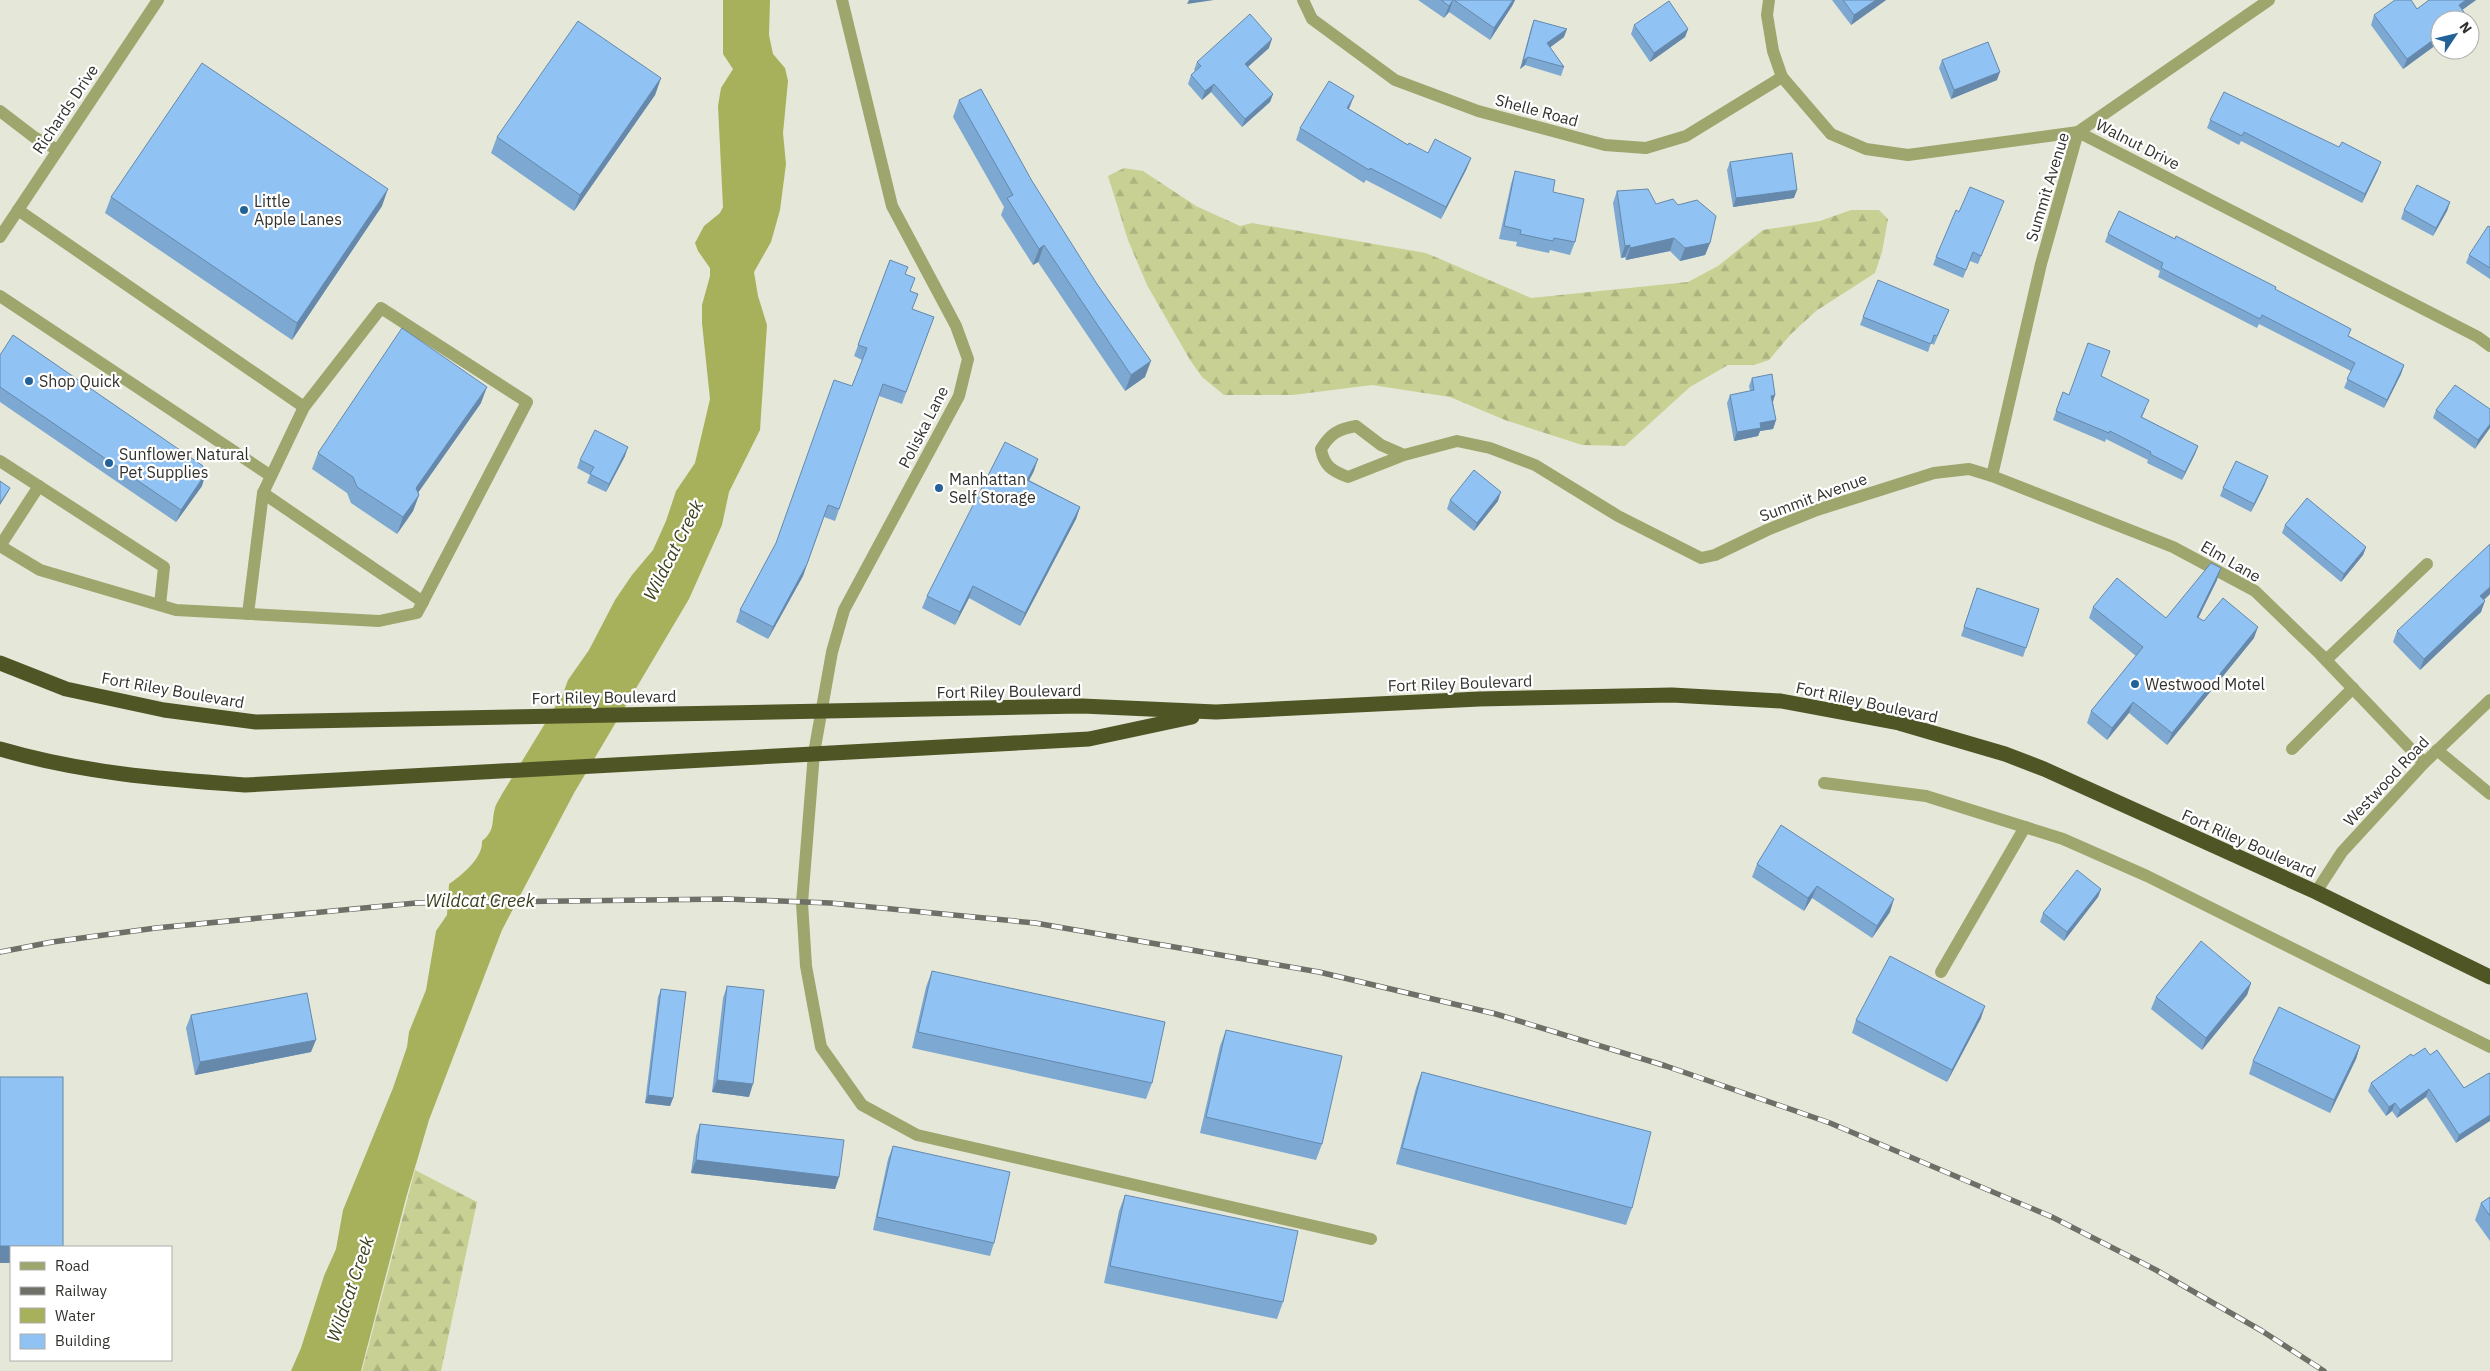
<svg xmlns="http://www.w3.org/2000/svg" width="2490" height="1371" font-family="'IBM Plex Sans',sans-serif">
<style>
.forest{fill:url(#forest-firs)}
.water{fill:#a7b05b}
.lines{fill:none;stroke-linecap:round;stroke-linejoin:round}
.minor{stroke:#9ea56d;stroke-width:12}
.highway{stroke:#505526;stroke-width:15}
.rail-casing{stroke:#6e7068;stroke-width:5.5}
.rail{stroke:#fff;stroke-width:4;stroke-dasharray:11;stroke-linecap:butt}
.wall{fill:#7ca8d2}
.shaded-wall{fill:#6588ab}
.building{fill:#90c3f4;stroke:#6588ab}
.poi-dot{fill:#226298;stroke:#fff;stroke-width:2}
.labels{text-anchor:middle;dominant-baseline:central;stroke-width:4.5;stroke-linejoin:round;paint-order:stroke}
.street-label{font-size:16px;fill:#31322d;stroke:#fff}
.poi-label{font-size:16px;fill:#31322d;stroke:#fff;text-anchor:start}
.water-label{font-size:18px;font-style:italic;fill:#3a3e1a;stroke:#fff}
</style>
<defs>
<pattern id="forest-firs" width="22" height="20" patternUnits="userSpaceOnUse" patternTransform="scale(1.25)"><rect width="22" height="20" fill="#c8d093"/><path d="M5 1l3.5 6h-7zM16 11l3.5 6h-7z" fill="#acb37f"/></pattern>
</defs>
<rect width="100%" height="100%" fill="#e5e8d9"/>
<g class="forest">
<path d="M1124,168l19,3 53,35 44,20 12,-3 174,30 105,45 157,-16 30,-16 45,-36 57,-9 31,-11h28l9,9 -6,33 -7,21 -59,38 -25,23 -22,26 -15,5h-26l-38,22 -65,59 -43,-1 -77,-25 -55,-23 -78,-12 -79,10h-69l-22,-18 -12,-17 -43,-75 -19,-45 -20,-64z"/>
<path d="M415,1170l62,32 -36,169h-79z"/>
</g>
<path class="water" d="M723,0h47l-1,35 4,19 12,14 3,13 -5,52 3,31 -6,46 -9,32 -17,30 4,24 9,29 -7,105 -31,62 -7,33 -33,74 -115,194 -72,137 -73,190 -23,78 -45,173h-70l10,-23 23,-72 12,-27 7,-39 50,-122 14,-41 2,-15 17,-42 10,-59 11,-16 2,-31c13,-9 34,-26 33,-43 14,-11 9,-20 13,-33 1,-5 5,-9 7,-14l61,-100 5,-14 21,-30 26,-50 17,-25 21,-25 13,-29 10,-30 19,-28 15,-64 -8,-76v-18l8,-29v-8l-12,-17 -3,-8 9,-17 16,-13 3,-6 -5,-101 3,-18 12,-19 -10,-15z"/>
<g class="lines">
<g class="minor">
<path d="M842,0l50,206 64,120 12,33 -9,37 -115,214 -12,42 -18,101 -12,150 4,63 15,81 41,58 55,30 454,104"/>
<path d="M1303,0l9,19 83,61 83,31 127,34 41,3 40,-12 96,-59"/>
<path d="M1769,0l-2,15 6,36 9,26 49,57 35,15 42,6 170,-23 400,205 12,9"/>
<path d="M0,111l34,26 24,13"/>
<path d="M0,237l158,-237"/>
<path d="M0,296l271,180"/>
<path d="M1404,455l-23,-10 -25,-19c-18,3 -26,8 -35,23 3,17 11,22 27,28l56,-22 53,-14 33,7 45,17 83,51 83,42 14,-3 52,-25 50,-20 117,-37 35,-4 23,7 181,71 82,44 65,63 104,109"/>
<path d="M0,461l164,106 -4,38"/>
<path d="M1992,476l49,-212 37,-132 191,-132"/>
<path d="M263,493l160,109"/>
<path d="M0,546l40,24 136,40 203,11 38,-8 110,-211 -146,-94 -77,99 -286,-197"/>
<path d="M0,546l39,-60"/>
<path d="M248,614l15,-121 41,-86"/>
<path d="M2326,660l101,-96"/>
<path d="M2292,749l61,-61"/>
<path d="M2437,750l53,44"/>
<path d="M1824,783l102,13 137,43 84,37 343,171"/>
<path d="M2316,892l26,-40 82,-89 66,-63"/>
<path d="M1941,972l84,-145"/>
</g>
<g class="highway">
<path d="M0,663l66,26 98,21 92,12 826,-16 134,6 263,-13 193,-4 109,6 118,22 106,31 39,15 272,123 174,85"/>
<path d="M0,749c82,24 160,30 245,36l844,-46 103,-22"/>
</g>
<defs>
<path id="rail" d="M0,952l52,-10 104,-14 260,-25 311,-4 103,4 205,20 284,49 177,42 170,52 164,57 222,94 104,53 106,61 62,40"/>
</defs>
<use href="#rail" class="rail-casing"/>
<use href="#rail" class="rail"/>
</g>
<g class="wall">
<path d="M1418,0h97l-3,6 -22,34 -41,-28 -5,6z"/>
<path d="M1832,0h54l-35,25z"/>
<path d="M2429,0h47l-14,10 -22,10v22l-37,27 -32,-44 3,-10 43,-6z"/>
<path d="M1534,20l30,17 -14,10 14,20 -3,9 -36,-11 -5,4 11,-41z"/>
<path d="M1634,25l54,4 -3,8 -35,25 -19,-28z"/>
<path d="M1269,48l-21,19 25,27 -3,8 -28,25 -31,-35 -9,8 -14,-16 3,-9 4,-4 -1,-1 3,-8z"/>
<path d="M1942,60l55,20 -46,19 -12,-31z"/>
<path d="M661,78l-6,17 -81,116 -83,-58 6,-16z"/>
<path d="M959,100l73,81 113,196 -20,14 -87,-129 -5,3 -32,-50 3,-8 -51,-90z"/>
<path d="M1349,109l59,36 20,8 43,5 -5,12 -25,49 -75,-39 -2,3 -68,-43 4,-12z"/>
<path d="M2210,120l168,50 -16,33 -121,-62 -2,4 -32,-17z"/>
<path d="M1730,162l64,36 -61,9 -6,-37z"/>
<path d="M1515,171l38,21 22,50 -5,13 -20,-5 -1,3 -33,-7 1,-4 -18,-3 12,-55z"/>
<path d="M1617,191l39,13 54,39 -5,12 -25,6 -10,-10 -44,9 -1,-3 -4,1 -8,-55z"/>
<path d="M111,197l271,9 -90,134 -187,-127z"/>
<path d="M2450,202l-3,9 -14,25 -32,-17 3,-9z"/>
<path d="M2001,209l-23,55 -8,-3 -7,17 -30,-13 3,-8 23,-45z"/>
<path d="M2490,227v52l-24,-16 3,-8z"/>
<path d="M2108,234l167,56 74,46 55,29 -3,9 -17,34 -40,-20 7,-17 -92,-47 -2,4 -99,-51 2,-6 -55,-29z"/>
<path d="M890,260l15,14 5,17 2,18 22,8 -32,87 -23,-8 -44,125 -11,-4 -21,59 -35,63 -32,-17 4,-12 36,-66 76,-158 10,-26 -8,-4z"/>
<path d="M1949,310l-15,35 -3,-2 -3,9 -68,-27 3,-8z"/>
<path d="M0,355l203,111 -1,4v16l-26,36 -176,-120z"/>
<path d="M2101,376l45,32 -4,9 56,29 -3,8 -13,26 -35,-17 1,-3 -42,-21 -1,3 -52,-22 10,-28 6,3z"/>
<path d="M1752,378l23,17 -2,7 3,18 -3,9 -13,2 -2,5 -24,5 -7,-38 3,-8 20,-4 -1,-5z"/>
<path d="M481,403l-63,90 1,2 -6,16 -16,23 -46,-31 -4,-10 -35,-24 6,-16z"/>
<path d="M2490,409l-15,40 -42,-31 3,-8z"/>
<path d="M625,456l-19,36 -19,-9 3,-8 -13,-7 3,-8z"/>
<path d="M1034,471l-5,9 51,27 -4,12 -56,107 -51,-28 -14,27 -33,-17 5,-12z"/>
<path d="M2265,484l-14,28 -31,-16 3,-8z"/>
<path d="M1450,500l48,1 -24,30 -27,-22z"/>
<path d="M2285,525l81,22 -3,8 -22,27 -59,-49z"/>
<path d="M2217,580l-19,38 6,3 50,17 -87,107 -38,-32 -22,27 -20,-17 4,-12 45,-55 -47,-38 4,-11 73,11z"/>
<path d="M1977,588l62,21 -16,48 -62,-21z"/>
<path d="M2490,594l-6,6 -3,12 -61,58 -27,-28 4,-11z"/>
<path d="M1757,864l133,48 -18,26 -60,-40 -8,13 -52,-34z"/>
<path d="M2101,889l-3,8 -34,44 -24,-19 3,-9z"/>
<path d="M932,971l220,112 -6,16 -234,-51 14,-61z"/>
<path d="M2251,983l-4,12 -45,55 -51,-41 5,-12z"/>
<path d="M727,986l22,111 -37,-5 11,-94z"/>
<path d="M661,989l12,109 -3,8 -25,-3 13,-106z"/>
<path d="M191,1015l120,37 -116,23 -9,-47z"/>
<path d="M1981,1018l-34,64 -95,-49 4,-13z"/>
<path d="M1226,1030l96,114 -6,16 -116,-27 20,-87z"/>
<path d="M2360,1046l-4,13 -26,54 -81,-39 4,-13z"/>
<path d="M2430,1055l34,33 26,-14 -34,69 -30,-46 -29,21 -5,-7 -6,5 -18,-25 3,-8 42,-27z"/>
<path d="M1422,1072l210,136 -6,17 -230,-61 20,-76z"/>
<path d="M700,1124l139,53 -4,12 -144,-16 5,-37z"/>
<path d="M893,1146l101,97 -4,13 -117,-26 15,-71z"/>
<path d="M1125,1195l158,107 -6,17 -173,-36 15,-72z"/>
<path d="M2490,1197v44l-15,-21 6,-17z"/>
</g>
<g class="shaded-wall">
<path d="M1189,0h25l-27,4z"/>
<path d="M1453,0l-4,12 -5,6 5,-12z"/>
<path d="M1513,0h2l-3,6 -22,34 4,-12z"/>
<path d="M1876,0h10l-35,25 3,-10z"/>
<path d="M2466,0h10l-21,15 4,-10z"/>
<path d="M1567,29l-3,8 -20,15 3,-9z"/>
<path d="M1688,29l-3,8 -35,25 4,-9z"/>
<path d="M2440,35v7l-37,27 4,-10z"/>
<path d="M1272,39l-3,9 -27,24 3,-8z"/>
<path d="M1528,57l-3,8 -5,4 3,-8z"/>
<path d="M2000,72l-3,8 -46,19 3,-9z"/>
<path d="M661,78l-6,17 -81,116 6,-16z"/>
<path d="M1214,84l-3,8 -9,8 3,-9z"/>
<path d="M1273,94l-3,8 -28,25 3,-8z"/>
<path d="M1354,96l-5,13 -2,-1z"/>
<path d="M1471,158l-5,12 -25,49 5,-12z"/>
<path d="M2381,162l-3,8 -16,33 3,-9z"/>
<path d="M388,189l-6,17 -90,134 5,-17z"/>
<path d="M1797,190l-3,8 -61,9 3,-9z"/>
<path d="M2450,202l-3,9 -14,25 3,-8z"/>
<path d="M1674,238l-4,13 -44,9 4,-12z"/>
<path d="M1710,243l-5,12 -25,6 5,-13z"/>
<path d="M1044,245l-6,17 -5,3 6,-16z"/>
<path d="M1630,245l-5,12 -4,1 4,-12z"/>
<path d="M1151,361l-6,16 -20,14 6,-16z"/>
<path d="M2404,365l-3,9 -17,34 3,-8z"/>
<path d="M487,387l-6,16 -71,101 6,-16z"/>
<path d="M1775,395l-3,9 -1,-8z"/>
<path d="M1776,420l-3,9 -13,2 -2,5 -24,5 3,-9 23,-9z"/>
<path d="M2490,424v4l-15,21 3,-9z"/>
<path d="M2198,446l-3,8 -13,26 3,-8z"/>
<path d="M628,447l-3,9 -19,36 3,-8z"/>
<path d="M1038,459l-4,12 -11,21 4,-12z"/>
<path d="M206,473l-4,13 -26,36 5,-12z"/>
<path d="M2268,476l-3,8 -14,28 3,-8z"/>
<path d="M10,488l-2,4 -8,13v-2z"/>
<path d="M1501,492l-3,9 -24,30 3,-8z"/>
<path d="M419,495l-6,16 -16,23 6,-17z"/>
<path d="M1080,507l-4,12 -56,107 5,-13z"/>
<path d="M2366,547l-3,8 -22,27 3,-8z"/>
<path d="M807,564l-4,12 -35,63 5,-12z"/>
<path d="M2221,568l-4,12 -24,49 4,-12z"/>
<path d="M973,586l-4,12 -14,27 5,-13z"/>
<path d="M2490,587v7l-14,13 4,-11z"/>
<path d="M2485,601l-4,11 -61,58 4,-11z"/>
<path d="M2258,627l-4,11 -87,107 5,-12z"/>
<path d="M2133,702l-4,11 -22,27 5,-12z"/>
<path d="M1817,886l-5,12 -8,13 4,-13z"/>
<path d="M2101,889l-3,8 -34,44 3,-9z"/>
<path d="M1894,899l-4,13 -18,26 5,-12z"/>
<path d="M2251,983l-4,12 -45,55 4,-12z"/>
<path d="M1985,1006l-4,12 -34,64 5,-12z"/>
<path d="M316,1040l-5,12 -116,23 5,-13z"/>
<path d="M2360,1046l-4,13 -26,54 4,-13z"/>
<path d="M717,1080l36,4 -4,13 -37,-5z"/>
<path d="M2429,1089l-3,8 -29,21 3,-8z"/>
<path d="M648,1095l25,3 -3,8 -25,-3z"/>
<path d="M2395,1103l-3,8 -6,5 3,-9z"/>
<path d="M2490,1115v6l-34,22 3,-8z"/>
<path d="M696,1160l143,17 -4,12 -144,-16z"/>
<path d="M0,1246h63v1h-52v16h-11z"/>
</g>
<g class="building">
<path d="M1441,0h12l-4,6z"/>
<path d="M1454,0h59l-19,28z"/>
<path d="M1843,0h33l-22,15z"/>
<path d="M2395,0h16l6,9 12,-9h37l-7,5 7,10 -6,5h-20v15l-33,24 -33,-44z"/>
<path d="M1669,1l19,28 -34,24 -20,-28z"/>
<path d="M1250,14l22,25 -27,25 28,30 -28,25 -31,-35 -9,7 -14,-16 10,-9 -4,-4z"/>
<path d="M1534,20l33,9 -20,14 17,24 -36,-10 -5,4z"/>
<path d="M578,21l83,57 -81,117 -83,-58z"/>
<path d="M1988,42l12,30 -46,18 -12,-30z"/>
<path d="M202,63l186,126 -91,134 -186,-126z"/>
<path d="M1329,81l25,15 -7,12 61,37 1,-2 19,10 7,-14 36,19 -25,49 -76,-39 -1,2 -69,-42z"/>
<path d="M981,89l51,92 65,103 54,77 -20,14 -87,-130 -5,4 -32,-51 6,-3 -54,-95z"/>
<path d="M2224,92l115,55 3,-5 39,20 -16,32 -121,-62 -2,4 -32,-16z"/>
<path d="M1792,153l5,37 -61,8 -6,-36z"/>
<path d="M1515,171l40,9 -2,12 31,7 -9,43 -21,-4 -1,3 -33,-7 1,-4 -17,-4z"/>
<path d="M2417,185l33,17 -14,26 -32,-18z"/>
<path d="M1970,187l34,14 -23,55 -8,-4 -7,18 -30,-13 20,-47 3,2z"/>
<path d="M1648,189l8,15 17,-5 5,6 19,-5 19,16 -6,27 -25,5 -11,-10 -44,10v-3l-5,1 -8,-55z"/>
<path d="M2119,211l56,28 1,-3 100,51 -1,2 76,40 -3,7 56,29 -17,35 -40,-21 8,-16 -93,-48 -2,4 -99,-51 2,-5 -55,-29z"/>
<path d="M2488,226l2,1v41l-21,-13z"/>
<path d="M890,260l18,7 -3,7 10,4 -5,13 8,3 -6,15 22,8 -28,75 -23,-8 -44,125 -11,-4 -21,59 -34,63 -33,-17 36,-67 58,-163 18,6 15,-38 -9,-3z"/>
<path d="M1878,280l71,30 -12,26 -3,-1 -3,9 -68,-27z"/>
<path d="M402,328l85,59 -71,101 3,7 -16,22 -46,-30 -4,-10 -35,-24z"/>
<path d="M13,335l190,131 -2,3 5,4 -25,37 -181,-123v-32z"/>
<path d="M2088,343l22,8 -9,25 48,24 -8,17 57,29 -13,26 -35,-18 1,-2 -41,-21 -1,2 -53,-22 7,-19 6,3z"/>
<path d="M1772,374l3,21 -4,1 5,24 -16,3 1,5 -24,4 -7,-37 24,-5 -2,-12z"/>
<path d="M2455,385l35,24v15l-12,16 -42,-30z"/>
<path d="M595,430l33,17 -19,37 -19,-10 4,-7 -14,-7z"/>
<path d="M1005,442l33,17 -11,21 53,27 -55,106 -52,-27 -13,26 -33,-16z"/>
<path d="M2236,461l32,15 -14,28 -31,-16z"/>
<path d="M1474,470l27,22 -24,31 -27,-23z"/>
<path d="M0,481l10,7 -10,15z"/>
<path d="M2307,498l59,49 -22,27 -59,-49z"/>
<path d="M2490,544v43l-10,9 5,5 -61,58 -27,-28z"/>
<path d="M2211,563l10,5 -24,49 7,4 19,-23 35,29 -86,106 -39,-31 -21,26 -21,-17 52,-64 -50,-40 24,-29 49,40z"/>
<path d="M1977,588l62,21 -13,39 -62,-21z"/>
<path d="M1781,825l113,74 -17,27 -60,-40 -9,12 -51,-34z"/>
<path d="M2077,870l24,19 -34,43 -24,-19z"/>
<path d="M2201,941l50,42 -45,55 -50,-41z"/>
<path d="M1890,956l95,50 -33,64 -96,-50z"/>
<path d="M932,971l233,51 -13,61 -234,-51z"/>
<path d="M727,986l37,4 -11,94 -36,-4z"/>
<path d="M661,989l25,3 -13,106 -25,-3z"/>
<path d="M307,993l9,47 -116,22 -9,-47z"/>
<path d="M2279,1007l81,39 -26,54 -81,-39z"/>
<path d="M1226,1030l116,26 -20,88 -116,-27z"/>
<path d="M2425,1048l5,7 7,-5 27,38 25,-15 1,1v41l-31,20 -30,-46 -29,21 -5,-7 -6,4 -18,-24 40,-29 2,2z"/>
<path d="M1422,1072l229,60 -19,76 -230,-60z"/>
<rect x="0" y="1077" width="63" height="169"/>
<path d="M700,1124l144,16 -5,37 -143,-17z"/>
<path d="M893,1146l117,26 -16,71 -117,-26z"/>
<path d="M1125,1195l173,36 -15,71 -173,-36z"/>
<path d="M2490,1197v19l-9,-13z"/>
</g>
<g class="poi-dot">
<circle cx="244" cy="210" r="5"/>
<circle cx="29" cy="381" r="5"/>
<circle cx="109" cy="463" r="5"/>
<circle cx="939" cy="488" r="5"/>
<circle cx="2135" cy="684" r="5"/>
</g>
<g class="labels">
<g class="street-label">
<text transform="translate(65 109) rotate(-56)">Richards Drive</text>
<text transform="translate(1537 110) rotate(15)">Shelle Road</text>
<text transform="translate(2138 144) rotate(27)">Walnut Drive</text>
<text transform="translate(2047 187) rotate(-73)">Summit Avenue</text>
<text transform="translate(923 427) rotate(-63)">Poliska Lane</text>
<text transform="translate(1813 497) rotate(-20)">Summit Avenue</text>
<text transform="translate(2231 561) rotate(30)">Elm Lane</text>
<text transform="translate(1460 683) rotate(-2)">Fort Riley Boulevard</text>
<text transform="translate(173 690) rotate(10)">Fort Riley Boulevard</text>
<text transform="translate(1009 691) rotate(-1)">Fort Riley Boulevard</text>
<text transform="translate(604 697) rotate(-1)">Fort Riley Boulevard</text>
<text transform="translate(1867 702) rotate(12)">Fort Riley Boulevard</text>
<text transform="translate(2386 781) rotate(-47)">Westwood Road</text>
<text transform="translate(2249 843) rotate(24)">Fort Riley Boulevard</text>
</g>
<g class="poi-label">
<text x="254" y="201">Little<tspan x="254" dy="18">Apple Lanes</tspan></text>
<text x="39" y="381">Shop Quick</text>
<text x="119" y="454">Sunflower Natural<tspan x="119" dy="18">Pet Supplies</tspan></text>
<text x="949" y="479">Manhattan<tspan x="949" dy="18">Self Storage</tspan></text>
<text x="2145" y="684">Westwood Motel</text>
</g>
<g class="water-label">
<text transform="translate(673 550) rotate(-63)">Wildcat Creek</text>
<text x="480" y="900">Wildcat Creek</text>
<text transform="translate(350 1289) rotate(-71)">Wildcat Creek</text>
</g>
</g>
<rect x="10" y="1246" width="162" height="115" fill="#ffffff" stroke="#adadab"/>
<rect x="20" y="1262" width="25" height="8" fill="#9ea56d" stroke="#adadab"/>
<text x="55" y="1271" font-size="15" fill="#31322d">Road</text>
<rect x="20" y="1287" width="25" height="8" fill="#6e7068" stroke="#adadab"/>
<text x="55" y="1296" font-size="15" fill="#31322d">Railway</text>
<rect x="20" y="1308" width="25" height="15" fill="#a7b05b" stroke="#adadab"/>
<text x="55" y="1321" font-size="15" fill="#31322d">Water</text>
<rect x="20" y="1334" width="25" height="15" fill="#90c3f4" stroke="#adadab"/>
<text x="55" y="1346" font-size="15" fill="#31322d">Building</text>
<g transform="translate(2455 35) rotate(55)"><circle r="24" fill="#ffffff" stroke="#adadab"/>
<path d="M0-4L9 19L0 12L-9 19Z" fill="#226298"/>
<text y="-8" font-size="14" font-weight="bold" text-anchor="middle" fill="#31322d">N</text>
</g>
</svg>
